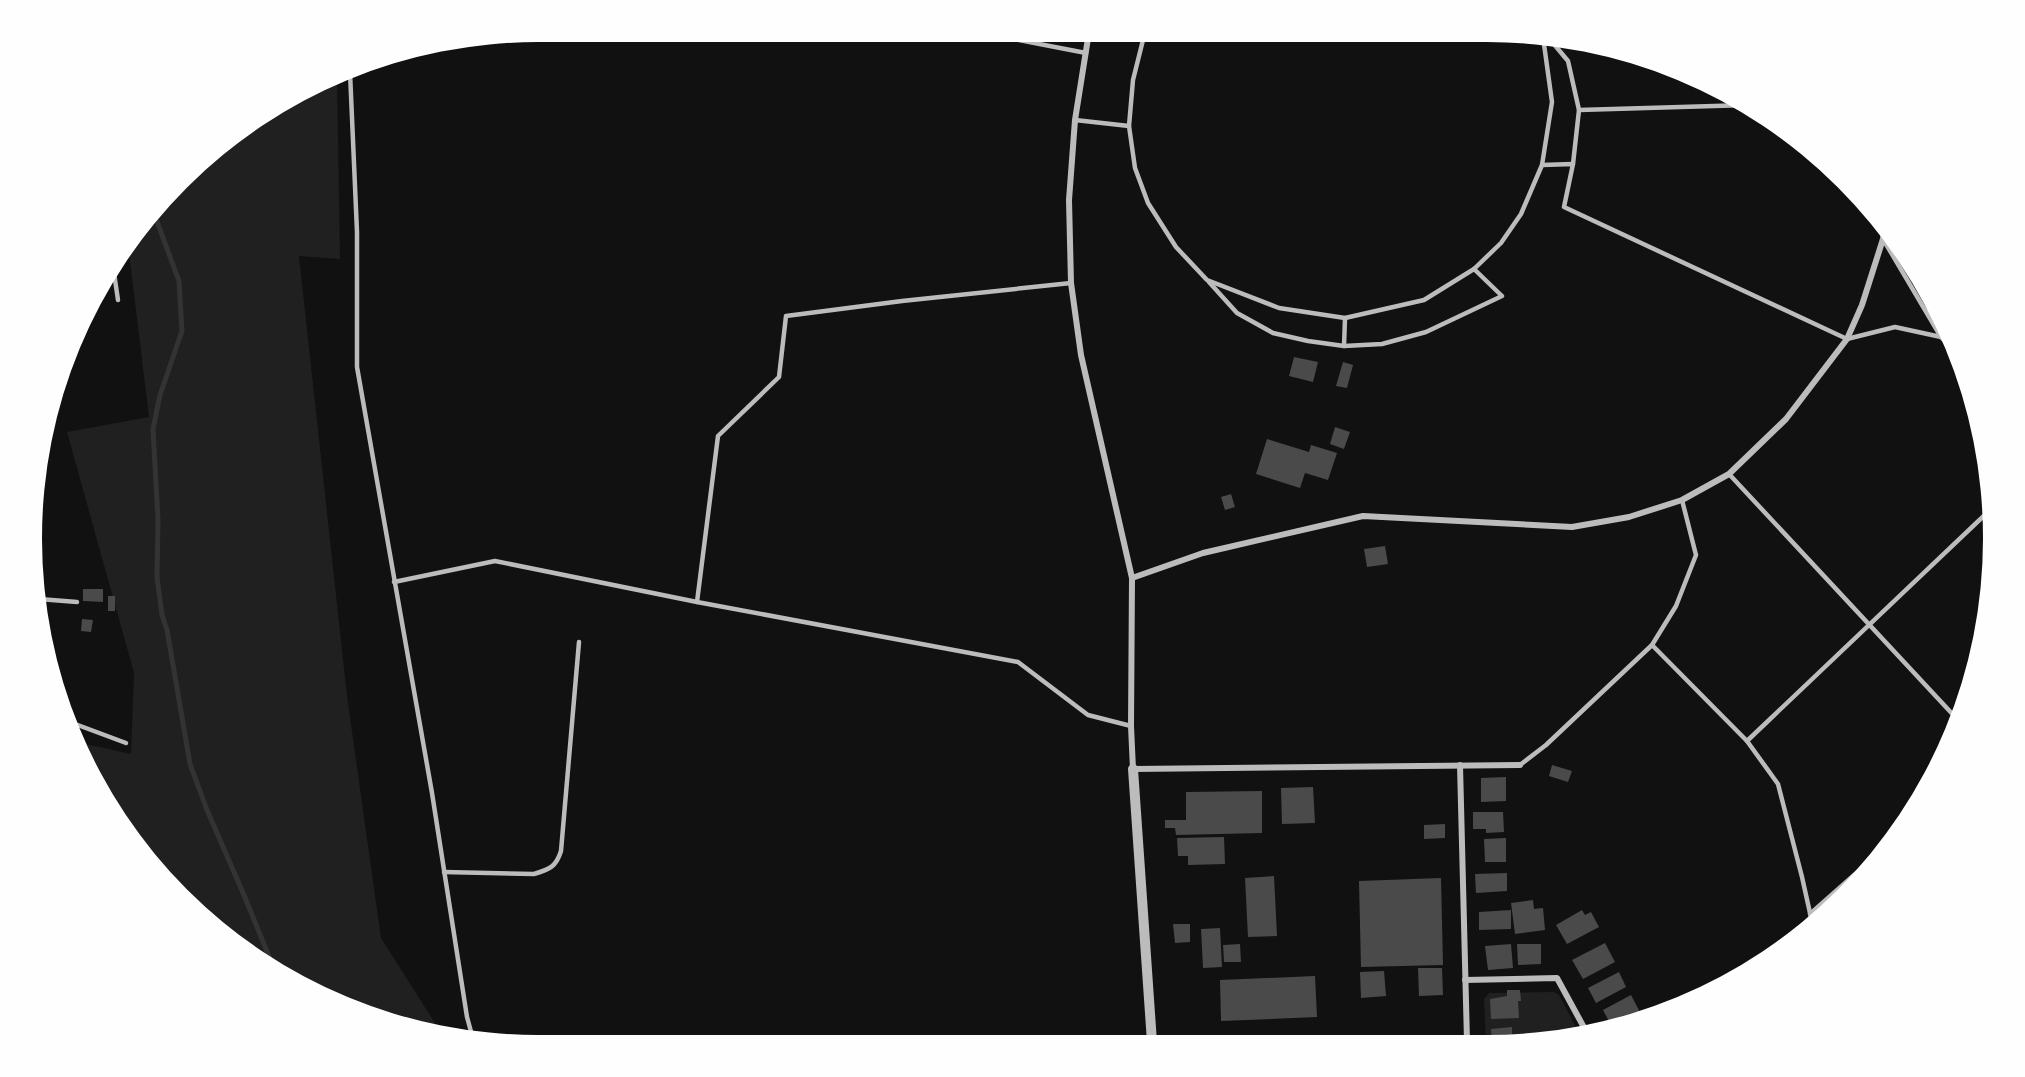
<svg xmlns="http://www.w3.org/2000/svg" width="2025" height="1077" font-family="'Titillium Web',sans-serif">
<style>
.green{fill:#202020}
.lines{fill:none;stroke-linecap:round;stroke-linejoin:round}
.stream{stroke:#333;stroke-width:5}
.building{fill:#4a4a4a}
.service{stroke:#bcbcbc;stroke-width:4.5}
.minor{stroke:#bcbcbc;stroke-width:6}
.tertiary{stroke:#bcbcbc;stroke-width:10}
</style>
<rect width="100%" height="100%" fill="#111"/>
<g class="green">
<path d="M337,79l3,180 -41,-3 48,440 34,242 61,96 -35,-6 -122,-50 -127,-105 -82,-131 55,12 3,-81 -67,-241 82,-15 -21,-172 102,-109z"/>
<path d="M1554,992l5,3 21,40 -28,6h-66l-2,-42 5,-6z"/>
</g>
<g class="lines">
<path class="stream" d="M155,216l24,65 3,50 -22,64 -7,34 5,91 -1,57 5,38 5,15 23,134 17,46 37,85 30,74"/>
</g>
<g class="building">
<path d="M1294,357l24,5 -5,20 -24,-6z"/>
<path d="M1343,362l10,3 -6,23 -11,-2z"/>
<path d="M1335,427l15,5 -6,17 -14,-5z"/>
<path d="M1267,439l42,13 2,-7 26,8 -9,27 -23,-7 -5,15 -44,-14z"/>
<path d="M1231,494l4,13 -10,3 -4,-13z"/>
<path d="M1385,546l3,18 -21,3 -3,-18z"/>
<path d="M83,589h20v13l-20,-1z"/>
<rect x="108" y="596" width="7" height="15"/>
<path d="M82,619l11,1 -2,12 -10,-1z"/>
<path d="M1552,765l20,6 -4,11 -19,-6z"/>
<path d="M1506,777v24l-25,1v-24z"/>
<path d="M1313,787l2,36 -33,1 -1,-36z"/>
<path d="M1262,791v42l-86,2 -1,-7h-10v-8h21v-28z"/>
<path d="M1473,812h30l1,20 -18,1v-4h-13z"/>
<path d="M1445,824v14l-21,1v-14z"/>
<path d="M1224,837l1,27 -37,1v-9h-10l-1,-18z"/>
<path d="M1506,838v24h-21l-1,-23z"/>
<path d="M1507,873v18l-31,2 -1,-19z"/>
<path d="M1274,876l3,60 -29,1 -3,-59z"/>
<path d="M1441,878l2,87 -82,2 -2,-86z"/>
<path d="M1533,900l1,9 9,-1 2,22 -30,4 -4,-31z"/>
<path d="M1511,910v19l-32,1v-18z"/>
<path d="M1582,910l3,5 6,-3 8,15 -32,17 -11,-19z"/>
<path d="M1173,924h17v18l-15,1z"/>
<path d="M1220,928l2,39 -19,1 -2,-39z"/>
<path d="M1605,943l10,19 -32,17 -11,-19z"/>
<path d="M1240,944l1,18h-17l-1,-17z"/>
<path d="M1511,944l2,24 -25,2 -3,-24z"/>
<path d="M1517,944h24v20l-23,1z"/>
<path d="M1418,968h24l1,27 -24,1z"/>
<path d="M1384,971l2,25 -25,2 -1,-26z"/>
<path d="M1619,972l7,15 -30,16 -8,-15z"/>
<path d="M1315,976l2,41 -96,4 -1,-41z"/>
<path d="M1507,990h13l1,11h-3l1,17 -28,1 -1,-20 17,-3z"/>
<path d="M1631,995l12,23 -31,9 -9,-17z"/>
<path d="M1512,1027v14h-20l-1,-12z"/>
</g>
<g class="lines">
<g class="service">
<path d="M977,32l109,21"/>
<path d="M1145,32l-12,48 -4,46 6,42 13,35 28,44 31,33 72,28 66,10 79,-18 50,-31 27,-26 20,-29 21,-49 10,-63 -9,-65"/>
<path d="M1548,37l20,24 11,49 -6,54"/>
<path d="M350,72l7,160v135l75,426 35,224 6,22"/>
<path d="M1579,110l169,-5"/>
<path d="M1075,120l54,6"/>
<path d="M1542,165l31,-1 -9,43 283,132 48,-12 46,10 14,15"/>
<path d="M1883,239l58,98"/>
<path d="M113,266l5,34"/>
<path d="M1209,282l28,31 36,20 35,8 36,5 38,-2 44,-12 76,-36 -28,-27"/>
<path d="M1071,283l-169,18 -116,15 -7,61 -61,59 -21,166 321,60 70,53 43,11"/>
<path d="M1344,346l1,-28"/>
<path d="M1729,474l229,246"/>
<path d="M394,582l101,-21 202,41"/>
<path d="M39,599l38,3"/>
<path d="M1652,645l95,96 31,43 24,93 10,45"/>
<path d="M67,721l59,22"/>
<path d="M1747,741l245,-233"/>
<path d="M1520,765l26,-20 106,-100 24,-39 20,-51 -14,-55"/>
<path d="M444,872l90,2c16,-5 22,-7 27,-23l18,-209"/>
<path d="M1810,914l78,-69"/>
</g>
<g class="minor">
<path d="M1089,32l-14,88 -6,80 2,83 10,72 51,223 -1,148 2,43 387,-4"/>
<path d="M1132,578l71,-25 160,-37 209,11 57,-10 53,-17 47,-26 57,-55 61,-80 15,-34 21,-66 2,-14"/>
<path d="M1460,765l7,276"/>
<path d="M1465,980l92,-2 30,55"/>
</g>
<path class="tertiary" d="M1133,769l19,273"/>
</g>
<path d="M0 0H2025V1077H0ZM538 42H1487A496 496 0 0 1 1983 538V539A496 496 0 0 1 1487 1035H538A496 496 0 0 1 42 539V538A496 496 0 0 1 538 42Z" fill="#fefefe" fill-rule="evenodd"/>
</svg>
